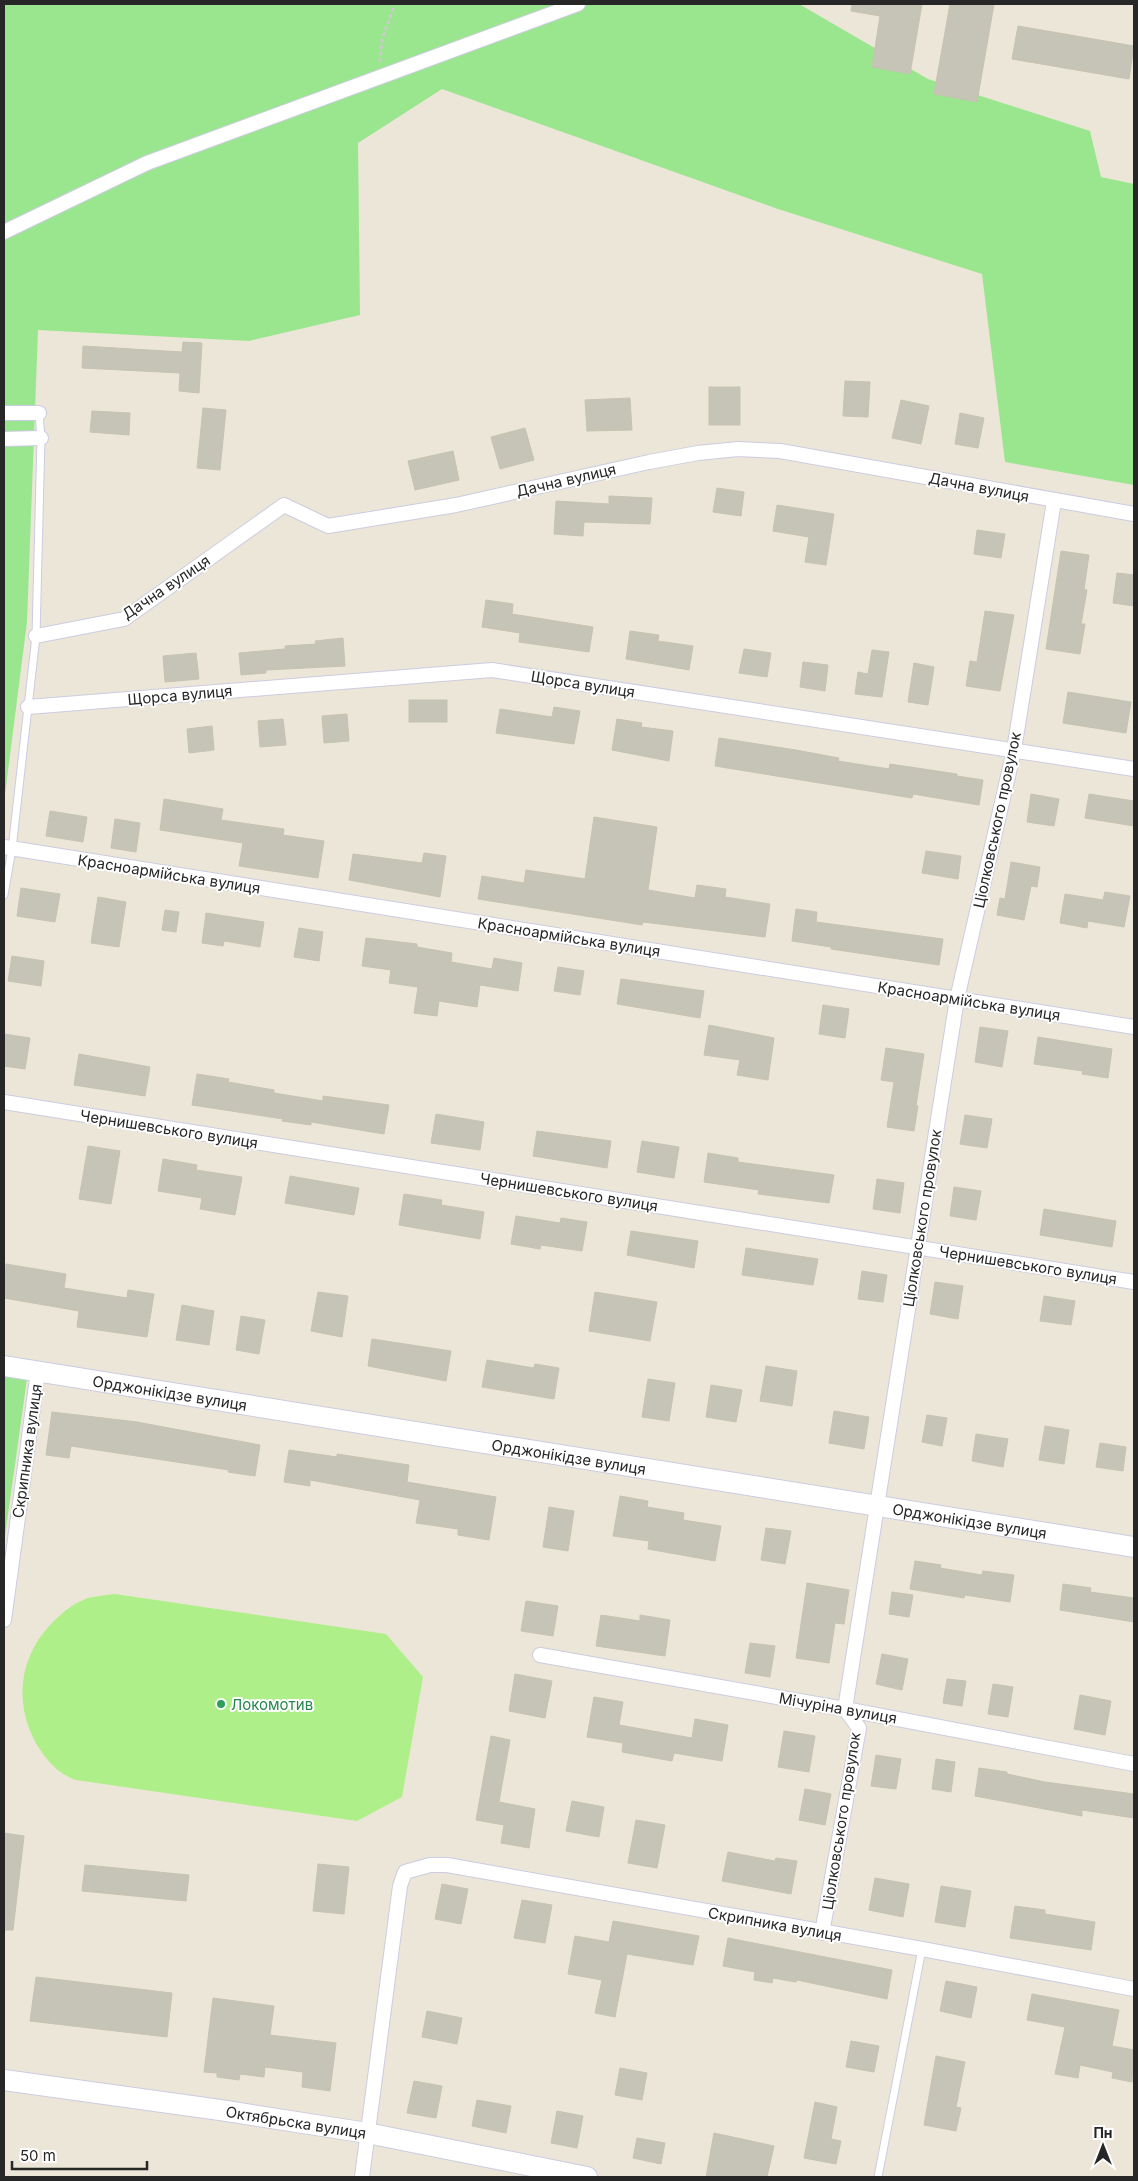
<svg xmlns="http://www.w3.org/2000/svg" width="1138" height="2181" font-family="Inter,sans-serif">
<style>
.green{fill:#9ae68e}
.pitch{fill:#afef89}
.building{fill:#c6c3b7;stroke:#c6c3b1}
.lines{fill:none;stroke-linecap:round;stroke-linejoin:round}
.lane-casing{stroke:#cccce2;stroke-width:9}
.street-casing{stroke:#cccce2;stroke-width:16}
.secondary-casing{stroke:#cccce2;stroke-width:22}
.path{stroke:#cbcbcb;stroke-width:3;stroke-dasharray:4 2.5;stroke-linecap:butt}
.lane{stroke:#fff;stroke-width:7}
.street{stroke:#fff;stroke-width:14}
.secondary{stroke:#fff;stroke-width:20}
.leisure-dot{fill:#2e9e5b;stroke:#fff;stroke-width:2}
.labels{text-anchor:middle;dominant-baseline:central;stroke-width:4;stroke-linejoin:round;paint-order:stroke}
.street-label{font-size:15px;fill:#272727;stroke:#fff}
.leisure-label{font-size:15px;fill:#27864d;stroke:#fff;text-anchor:start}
</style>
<rect width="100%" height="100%" fill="#ebe6d7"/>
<g class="green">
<path d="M4,4h795l129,75 162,52 11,46 33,7v301l-129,-23 -23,-188 -204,-65 -336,-120 -84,54 2,172 -111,26 -211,-11 -11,292 -23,180z"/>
<path d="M4,1375l23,4 -23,164z"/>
</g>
<path class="pitch" d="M115,1594l271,40 37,43 -21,120 -45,24 -281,-41c-18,-6 -29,-19 -39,-35 -25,-44 -17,-92 19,-126 9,-9 20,-17 32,-21 9,-2 18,-3 27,-4z"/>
<g class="building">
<path d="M852,4h70l-12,70 -38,-7 8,-51 -29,-5z"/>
<path d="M950,4h44l-17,98 -43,-8z"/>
<path d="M1018,26l116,20 -5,33 -117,-20z"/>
<path d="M183,342l19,1 -3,50 -20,-2 1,-18 -98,-5 1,-22 99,6z"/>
<path d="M845,381l25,1 -2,35 -25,-1z"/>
<rect x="709" y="387" width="31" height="38"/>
<path d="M630,398l2,32 -45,1 -2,-31z"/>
<path d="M901,400l28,6 -8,38 -29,-6z"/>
<path d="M203,408l23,2 -6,60 -23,-2z"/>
<path d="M92,411l38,2 -1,22 -39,-3z"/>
<path d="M960,413l24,5 -6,30 -23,-4z"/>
<path d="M525,428l9,32 -34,9 -9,-32z"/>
<path d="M453,451l6,29 -44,10 -7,-29z"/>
<path d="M717,488l27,4 -3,24 -28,-4z"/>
<path d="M609,496l43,2 -2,26 -66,-2 -1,14 -29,-2 2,-33 53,3z"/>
<path d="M777,505l57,9 -8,51 -21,-3 4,-25 -36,-6z"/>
<path d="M977,530l28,4 -4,24 -27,-4z"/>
<path d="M1061,551l28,4 -5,34 3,1 -6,34h4l-5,30 -34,-5z"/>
<path d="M1117,573l17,2v31l-21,-3z"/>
<path d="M486,600l27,4 -1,10 81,13 -4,25 -70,-10 1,-9 -38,-6z"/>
<path d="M985,611l29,4 -14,76 -34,-5 4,-25 7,1z"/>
<path d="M630,631l29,4 -1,6 35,5 -4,24 -63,-11z"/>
<path d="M343,638l2,28 -79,4v3l-25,2 -2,-22 46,-4v-3l31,-2 -1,-3z"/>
<path d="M744,649l27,4 -4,24 -28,-4z"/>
<path d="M872,650l17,2 -7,45 -27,-3 3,-22 10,2z"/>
<path d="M196,653l3,26 -34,3 -2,-26z"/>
<path d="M803,662l25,3 -3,26 -25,-4z"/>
<path d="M914,663l20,4 -6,38 -20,-3z"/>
<path d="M1068,692l63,10 -5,31 -63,-10z"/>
<rect x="409" y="700" width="38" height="22"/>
<path d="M554,707l26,4 -6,33 -78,-11 4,-24 52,8z"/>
<path d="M347,714l2,27 -25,2 -2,-27z"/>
<path d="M283,719l3,26 -26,2 -2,-26z"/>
<path d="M617,719l25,4 -1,4 32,4 -4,30 -57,-11z"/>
<path d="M212,726l2,24 -25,3 -2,-24z"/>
<path d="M719,738l77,12 43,8 -1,3 51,8 1,-5 67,10v2l26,4 -4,25 -66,-11 -1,4 -197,-32z"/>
<path d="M1031,794l28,5 -5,27 -27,-4z"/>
<path d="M1089,794l45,7v25l-49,-8z"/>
<path d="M164,799l59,10 -2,11 63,9 -1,6 41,6 -6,37 -79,-12 4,-23 -83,-13z"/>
<path d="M50,811l37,6 -4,25 -37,-6z"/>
<path d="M594,817l63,10 -9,63 47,8 2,-13 29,4 -1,8 45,7 -5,33 -122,-15 -1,3 -164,-26 4,-23 42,7 2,-13 59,9z"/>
<path d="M115,819l25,4 -4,29 -25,-4z"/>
<path d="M926,851l35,5 -3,23 -36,-6z"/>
<path d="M424,853l22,3 -6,41 -91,-17 4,-26 69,9z"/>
<path d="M1011,862l29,5 -3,20 -6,-1 -7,34 -27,-5 3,-17 5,1z"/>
<path d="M21,888l39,6 -5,28 -38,-6z"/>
<path d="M1105,892l25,4 -6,31 -36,-6 -1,7 -27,-5 5,-29 38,6z"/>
<path d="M98,897l28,5 -7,45 -28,-4z"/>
<path d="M796,909l21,3 -1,10 127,17 -4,26 -108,-16v-2l-39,-6z"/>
<path d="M165,910l14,2 -3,20 -14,-2z"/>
<path d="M206,913l58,9 -4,25 -36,-6 -1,5 -21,-3z"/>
<path d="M299,928l24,4 -4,29 -25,-4z"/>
<path d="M366,938l51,6v3l35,6 -1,9 41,7 2,-11 28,5 -4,28 -38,-6 -3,22 -38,-6 -2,15 -23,-3 4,-26 -29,-4 2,-13 -29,-4z"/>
<path d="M12,956l32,5 -3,25 -33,-5z"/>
<path d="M558,967l26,4 -4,24 -26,-4z"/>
<path d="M621,979l83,12 -4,27 -83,-14z"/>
<path d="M823,1005l26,4 -4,29 -26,-4z"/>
<path d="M709,1025l65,13 -6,42 -31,-5 3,-15 -36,-5z"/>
<path d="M980,1027l28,4 -6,36 -27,-5z"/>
<path d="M4,1034l26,4 -5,31 -21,-3z"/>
<path d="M1038,1037l74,12 -4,29 -26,-4 1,-3 -49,-7z"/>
<path d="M886,1048l38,6 -8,52h2l-4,25 -27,-4 7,-45 -13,-2z"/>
<path d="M79,1054l71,13 -5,29 -71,-11z"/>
<path d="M197,1074l32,5 -1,3 46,8v3l49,8v-5l66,9 -5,29 -73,-12v3l-29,-4 1,-2 -91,-14z"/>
<path d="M436,1114l48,8 -4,28 -49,-7z"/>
<path d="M965,1115l27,4 -5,29 -27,-4z"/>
<path d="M537,1131l74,10 -4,27 -74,-12z"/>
<path d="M642,1141l37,6 -5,31 -37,-6z"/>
<path d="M88,1146l32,5 -9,53 -32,-5z"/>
<path d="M708,1153l30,5v4l96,13 -5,28 -71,-9 1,-4 -55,-8z"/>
<path d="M163,1159l34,6 -1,5 46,7 -7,38 -35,-6 2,-11 -44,-7z"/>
<path d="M290,1176l69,12 -5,27 -69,-12z"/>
<path d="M877,1179l27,4 -4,30 -27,-4z"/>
<path d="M954,1187l27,4 -5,29 -26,-4z"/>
<path d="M404,1194l38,6 -1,5 43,7 -4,27 -81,-14z"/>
<path d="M1044,1209l72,12 -4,26 -72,-12z"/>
<path d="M516,1216l44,7 1,-5 26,4 -5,29 -41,-6 -1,4 -29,-5z"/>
<path d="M631,1231l67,10 -4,27 -67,-13z"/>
<path d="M746,1248l72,11 -5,26 -71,-10z"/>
<path d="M6,1264l60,10 -2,14 63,10 1,-8 26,4 -7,43 -70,-10 2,-16 -75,-13z"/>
<path d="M862,1271l25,4 -4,27 -25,-3z"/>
<path d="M935,1282l28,4 -5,33 -28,-5z"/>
<path d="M318,1292l30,4 -6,41 -31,-6z"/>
<path d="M595,1292l62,10 -7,39 -61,-10z"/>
<path d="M1044,1296l31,5 -4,24 -31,-4z"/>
<path d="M182,1305l32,6 -5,34 -33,-5z"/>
<path d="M241,1316l24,4 -6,34 -23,-4z"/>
<path d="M372,1339l79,12 -5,30 -78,-15z"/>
<path d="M487,1360l47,8 1,-4 24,4 -5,31 -72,-12z"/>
<path d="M766,1366l31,5 -5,35 -32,-5z"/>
<path d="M648,1379l27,4 -6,38 -27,-4z"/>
<path d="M711,1385l31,5 -6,32 -30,-5z"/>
<path d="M834,1411l35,6 -5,32 -35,-6z"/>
<path d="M52,1412l85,10 123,23 -5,31 -27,-4 1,-2 -158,-24 -2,12 -23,-3z"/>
<path d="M927,1415l20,3 -5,28 -20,-4z"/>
<path d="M1045,1426l24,4 -5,34 -25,-4z"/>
<path d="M976,1434l32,5 -5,28 -31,-6z"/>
<path d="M1100,1443l26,4 -3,24 -27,-4z"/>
<path d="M289,1450l48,7v-3l72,11 -2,17 89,15 -7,43 -31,-5v-6l-42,-6 4,-23 -110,-20v6l-26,-4z"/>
<path d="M620,1496l28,5 -1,6 37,6 -1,7 38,6 -6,35 -67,-12 1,-8 -36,-5z"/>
<path d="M549,1507l25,4 -6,40 -25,-4z"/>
<path d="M766,1528l25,3 -6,33 -24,-4z"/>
<path d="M915,1561l26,4 -1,3 42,7 1,-4 31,4 -4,27 -45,-7 -1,3 -54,-9z"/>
<path d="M807,1583l42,7 -5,34 -9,-1 -6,40 -33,-5z"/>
<path d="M1063,1584l28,4 -1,4 44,6v24l-74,-12z"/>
<path d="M892,1592l21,3 -4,22 -20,-3z"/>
<path d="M526,1601l32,5 -5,30 -32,-5z"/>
<path d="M601,1615l39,6v-6l30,5 -5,36 -69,-10z"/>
<path d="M750,1643l25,3 -5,31 -25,-4z"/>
<path d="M882,1654l26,5 -6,31 -26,-6z"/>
<path d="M515,1674l37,7 -7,37 -36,-7z"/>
<path d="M947,1679l19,2 -4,25 -19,-3z"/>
<path d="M993,1684l20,3 -5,30 -20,-3z"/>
<path d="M1080,1695l31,6 -6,34 -31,-6z"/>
<path d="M594,1697l29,5 -4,23 73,13 3,-19 33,6 -6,36 -48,-8 -2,8 -50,-9 1,-9 -36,-6z"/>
<path d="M784,1731l31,5 -6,36 -31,-5z"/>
<path d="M491,1736l19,4 -11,62 36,7 -6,39 -28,-5 3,-18 -28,-5z"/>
<path d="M876,1755l25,4 -5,30 -25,-3z"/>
<path d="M936,1759l19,3 -4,30 -19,-3z"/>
<path d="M979,1768l28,4v2l38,8 89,12v24l-52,-8v6l-107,-20z"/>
<path d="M805,1789l26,5 -6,31 -26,-5z"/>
<path d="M572,1801l32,6 -5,30 -33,-6z"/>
<path d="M636,1820l29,5 -8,43 -29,-5z"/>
<path d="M4,1833l20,3 -11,94h-9z"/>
<path d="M728,1852l47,9 1,-3 21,3 -6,33 -69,-13z"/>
<path d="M318,1864l31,3 -5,47 -31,-3z"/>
<path d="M85,1865l104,10 -3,26 -104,-10z"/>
<path d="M875,1878l34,6 -6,33 -34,-7z"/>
<path d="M442,1884l26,5 -7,35 -26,-5z"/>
<path d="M941,1886l30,5 -6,36 -30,-5z"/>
<path d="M522,1900l30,5 -7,38 -31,-5z"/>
<path d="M1015,1906l30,4v4l50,8 -4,28 -81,-12z"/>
<path d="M613,1921l86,15 -6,29 -66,-11 -12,63 -20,-4 7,-33 -34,-6 7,-38 34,6z"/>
<path d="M728,1938l164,32 -5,29 -90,-19 -1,2 -23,-4 -1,5 -18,-3 1,-8 -32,-6z"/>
<path d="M36,1977l136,16 -5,44 -137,-16z"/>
<path d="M946,1981l31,6 -6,31 -31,-7z"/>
<path d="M1032,1994l87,16 -7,36 22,4 -2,32 -20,-4 1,-6 -33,-7 -2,13 -23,-4 10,-47 -38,-7z"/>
<path d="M213,1998l61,8 -4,29 66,8 -6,48 -28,-4 1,-15 -38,-5 -1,10 -24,-3 -1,6 -22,-3v-4l-13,-1z"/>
<path d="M427,2011l35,7 -5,26 -35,-7z"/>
<path d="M851,2041l28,5 -5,26 -28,-5z"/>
<path d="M936,2056l29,6 -9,45 5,1 -5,23 -32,-6z"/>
<path d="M620,2068l27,5 -5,27 -27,-5z"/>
<path d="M414,2081l28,5 -6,32 -29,-5z"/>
<path d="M477,2100l34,6 -5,27 -34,-7z"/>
<path d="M815,2102l22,5 -6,32 10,2 -5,23 -32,-6z"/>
<path d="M557,2111l26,5 -6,32 -26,-5z"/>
<path d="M714,2133l60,13 -7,31h-61z"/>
<path d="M637,2138l28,5 -4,21 -28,-6z"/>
</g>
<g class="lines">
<defs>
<g id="lane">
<path d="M4,895l8,-46 24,-213 5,-198 -2,-25"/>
<path d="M878,2177l44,-228"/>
</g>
<g id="street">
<path d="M4,232l143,-69 431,-159"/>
<path d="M4,413h35"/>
<path d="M4,439l37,-1"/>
<path d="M36,636l88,-17 160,-114 44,21 128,-21 193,-43 49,-9 40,-4 42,2 354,63"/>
<path d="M28,707l464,-37 642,99"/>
<path d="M4,847l1130,180"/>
<path d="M4,1102l1130,180"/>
<path d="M4,1620l34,-249"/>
<path d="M540,1655l305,54 289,55"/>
<path d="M822,1933l37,-205 -14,-19 112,-710 57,-249 40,-249"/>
<path d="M362,2177l38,-291 5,-14 25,-7h17l475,84 212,40"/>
</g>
<g id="secondary">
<path id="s1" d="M4,1366l1130,181"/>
<path id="s2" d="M4,2080l216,30 147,23 220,44"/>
</g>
</defs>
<use href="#lane" class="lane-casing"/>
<use href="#street" class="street-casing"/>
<use href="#secondary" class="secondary-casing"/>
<path class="path" d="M380,62l2,-22 13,-36"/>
<use href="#lane" class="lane"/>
<use href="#street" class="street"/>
<use href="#secondary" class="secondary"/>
</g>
<circle class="leisure-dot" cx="221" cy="1704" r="5"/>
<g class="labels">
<g class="street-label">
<text transform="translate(566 480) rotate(-13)">Дачна вулиця</text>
<text transform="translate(979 487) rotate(11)">Дачна вулиця</text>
<text transform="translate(166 587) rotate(-34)">Дачна вулиця</text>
<text transform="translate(583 684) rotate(9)">Щорса вулиця</text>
<text transform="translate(180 695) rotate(-5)">Щорса вулиця</text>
<text transform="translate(997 820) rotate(-78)">Ціолковського провулок</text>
<text transform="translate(169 874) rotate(9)">Красноармійська вулиця</text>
<text transform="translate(569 937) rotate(9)">Красноармійська вулиця</text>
<text transform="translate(969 1001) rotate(9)">Красноармійська вулиця</text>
<text transform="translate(169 1129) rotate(9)">Чернишевського вулиця</text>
<text transform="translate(569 1192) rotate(9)">Чернишевського вулиця</text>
<text transform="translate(922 1218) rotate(-81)">Ціолковського провулок</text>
<text transform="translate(1028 1265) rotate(9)">Чернишевського вулиця</text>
<text stroke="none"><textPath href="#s1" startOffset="168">Орджонікідзе вулиця</textPath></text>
<text transform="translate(27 1451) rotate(-82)">Скрипника вулиця</text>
<text stroke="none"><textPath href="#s1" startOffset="572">Орджонікідзе вулиця</textPath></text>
<text stroke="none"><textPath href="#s1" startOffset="978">Орджонікідзе вулиця</textPath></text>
<text transform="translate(838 1708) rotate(10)">Мічуріна вулиця</text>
<text transform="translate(841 1821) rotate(-81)">Ціолковського провулок</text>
<text transform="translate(775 1924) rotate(10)">Скрипника вулиця</text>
<text stroke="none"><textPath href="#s2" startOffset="295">Октябрьска вулиця</textPath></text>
</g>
<g class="leisure-label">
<text x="231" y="1704">Локомотив</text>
</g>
</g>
<rect width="1138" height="2181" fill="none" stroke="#272727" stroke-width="10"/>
<g transform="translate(1103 2146)" stroke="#ffffff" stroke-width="4" paint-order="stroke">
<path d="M0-4L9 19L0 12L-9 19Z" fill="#272727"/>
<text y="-8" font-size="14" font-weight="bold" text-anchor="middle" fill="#272727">Пн</text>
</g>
<path d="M12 2161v8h135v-8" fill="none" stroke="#272727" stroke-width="2.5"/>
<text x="20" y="2161" font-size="15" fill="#272727" stroke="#ffffff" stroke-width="4" paint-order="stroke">50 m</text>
</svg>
